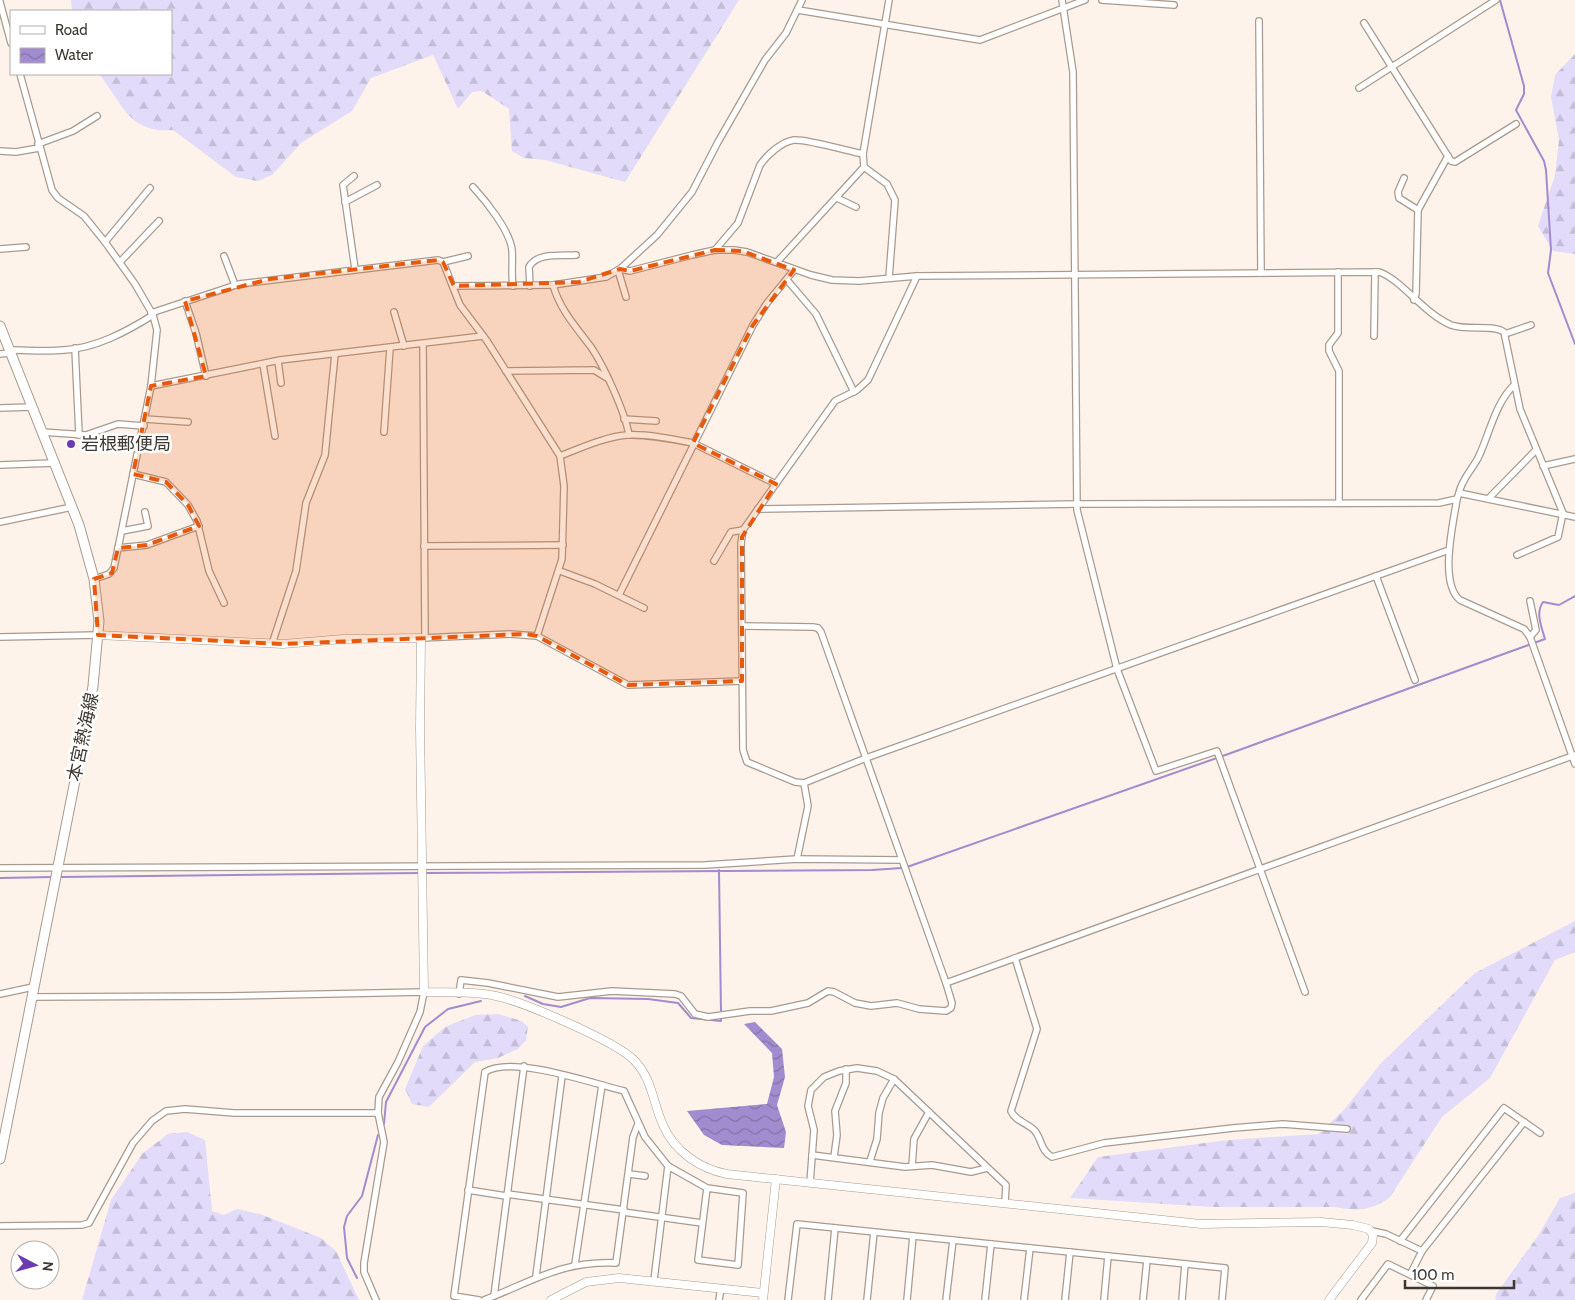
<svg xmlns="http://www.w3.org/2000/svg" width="1575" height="1300" font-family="Cabin,'Noto Sans JP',sans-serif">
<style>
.forest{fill:url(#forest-firs)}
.water{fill:url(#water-waves)}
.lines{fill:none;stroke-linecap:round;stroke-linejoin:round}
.stream{stroke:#a08cce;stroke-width:2}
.street-casing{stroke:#a99a8d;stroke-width:8}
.secondary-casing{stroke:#a99a8d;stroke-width:9}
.primary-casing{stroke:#a99a8d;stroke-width:11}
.street{stroke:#fff;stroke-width:5.5}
.secondary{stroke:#fff;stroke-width:8}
.primary{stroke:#fff;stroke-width:9}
.marked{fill:#e8590c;fill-opacity:0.2;stroke:#e8590c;stroke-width:4;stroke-dasharray:10 6;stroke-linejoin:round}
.poi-dot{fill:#6c3bb2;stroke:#fff;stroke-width:2}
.labels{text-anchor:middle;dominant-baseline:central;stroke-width:5;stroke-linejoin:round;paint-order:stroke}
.poi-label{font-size:18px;fill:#3e3832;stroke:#fff;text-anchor:start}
.street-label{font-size:18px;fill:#3e3832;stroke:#fff}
</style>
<defs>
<pattern id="forest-firs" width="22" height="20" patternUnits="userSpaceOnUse" patternTransform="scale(1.25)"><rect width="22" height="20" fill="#e3dbfa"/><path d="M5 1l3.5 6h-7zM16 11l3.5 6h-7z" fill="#c4bdd7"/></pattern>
<pattern id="water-waves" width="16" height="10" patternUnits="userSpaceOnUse" patternTransform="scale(1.25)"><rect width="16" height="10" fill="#a08cce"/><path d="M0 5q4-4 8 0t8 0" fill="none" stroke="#8473a8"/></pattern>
</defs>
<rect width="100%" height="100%" fill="#fdf3eb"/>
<g class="forest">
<path d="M71,0h668l-114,182 -80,-22 -21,-2 -12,-7 -3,-42 -27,-18 -10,1 -14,17 -25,-54 -62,23 -19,33 -51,32 -29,32 -14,6 -22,-4 -63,-47c-44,4 -50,-26 -74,-56h72v-63h-99z"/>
<path d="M1575,54v200l-22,-3 -15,-25 17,-51 4,-35 -8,-43 4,-22z"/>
<path d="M1575,921v31l-20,8 -65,118 -48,39 -52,80c-18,14 -33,14 -56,10h-121l-143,-9 28,-41 130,-17 90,-6 25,-23 38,-48 94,-90z"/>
<path d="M498,1014l24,7 6,6 -2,13 -8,9 -20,9 -23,4 -46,45 -17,-3 -7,-15 18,-43 22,-19 30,-12z"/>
<path d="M187,1132l18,8 7,71 12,4 13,-6 23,5 61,24 15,13 23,49h-277l29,-100 31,-46 26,-20z"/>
<path d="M1575,1193v107h-80l1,-6 42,-58 22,-38z"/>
</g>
<path class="water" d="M755,1022l27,27 3,28 -8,28 9,27 -2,16 -62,-3 -18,-10 -17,-24 80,-7 7,-27 -2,-24 -28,-29z"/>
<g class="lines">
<g class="stream">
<path d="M1500,0l24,86v8l-8,16 28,51 2,9 5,80 -3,23 27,71"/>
<path d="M907,867l324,-114 314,-114c-3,-11 -10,-26 -2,-37l16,3 16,-9"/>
<path d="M719,870l2,143"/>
<path d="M425,873l447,-3 30,-2"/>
<path d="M60,877l360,-4"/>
<path d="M0,878l53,-1"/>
<path d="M525,996l18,8 18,3 29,-9 58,1 30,4 13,15 30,3v-3"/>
<path d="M384,1124l2,-22 39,-75 23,-18 33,-8"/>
<path d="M357,1278l-10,-20 -3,-31 3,-11 15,-20 16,-61"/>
</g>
<defs>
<g id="street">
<path d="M1062,0l11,72 4,438 40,159 39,102 61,-20 88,241"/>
<path d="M1102,0l72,5"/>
<path d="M0,2l11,41"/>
<path d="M798,10l182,30 105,-40"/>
<path d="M1259,21l2,252"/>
<path d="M1364,23l87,138 4,1 61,-38"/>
<path d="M20,74l32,116 6,8 26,18 21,26 30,42 18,31 4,15 -6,56 -37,182 -5,6 -15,5"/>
<path d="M1359,88l137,-88"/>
<path d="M38,144l35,-13 24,-15"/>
<path d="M0,151l16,1 23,-4"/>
<path d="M864,167l23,17 8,16 -6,78"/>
<path d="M354,176l-11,9 12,84"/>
<path d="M1404,178l-6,14 1,6 19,12"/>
<path d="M473,187c13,14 37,44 39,63 1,13 -1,23 1,36"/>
<path d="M837,198l19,9"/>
<path d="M345,202l32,-17"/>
<path d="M105,242l45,-54"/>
<path d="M0,249l26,-2"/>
<path d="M715,250l23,-27 22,-58c7,-10 21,-23 34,-25 13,-1 54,11 69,14"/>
<path d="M224,256l11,29"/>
<path d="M120,262l39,-41"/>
<path d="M443,262l25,-6"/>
<path d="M777,262l87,-95 -1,-13 26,-154"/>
<path d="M620,269l37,-34 35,-43 26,-50 47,-82 21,-27 16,-33"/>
<path d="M618,270l8,27"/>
<path d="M1338,272v61l-9,12v6l10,20v132"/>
<path d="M917,276l-49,104 -11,10 -22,11 -92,129 -2,13 2,207 4,12 48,20 9,1 62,-25 583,-208"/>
<path d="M787,280l29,34 38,78"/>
<path d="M553,285c7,25 23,42 38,62 13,19 34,65 38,88"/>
<path d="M454,286l99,-1 53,-8 14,-8 10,2 62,-16 23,-5h19l13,2 64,23 21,5 27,1 58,-5 462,-4c22,7 44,41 72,53 15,6 42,-1 53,7l16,77 43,104 -5,24 -41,18"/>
<path d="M530,286l-1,-19c8,-15 32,-11 47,-12"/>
<path d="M1414,300l2,-6 2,-84 30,-54"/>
<path d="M185,301l11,32 10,43"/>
<path d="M394,312l10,34"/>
<path d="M151,313l88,-29 199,-24 5,2 17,43 27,36 73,115 4,30 -2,73 -25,77"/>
<path d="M1505,334l26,-9"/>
<path d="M1374,336l1,-64"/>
<path d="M423,344l2,293"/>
<path d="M75,348l4,87"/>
<path d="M10,350c18,0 36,2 54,0 32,-2 62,-18 89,-35"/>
<path d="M0,354l11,-1"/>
<path d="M278,361l3,22"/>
<path d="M263,364l12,72"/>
<path d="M506,371l88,-1 13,8"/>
<path d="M151,386l129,-26 203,-24"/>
<path d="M0,408l32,-1"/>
<path d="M145,419l43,3"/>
<path d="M624,419l32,2"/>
<path d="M42,432l44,3 32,-11 26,2"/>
<path d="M384,432l6,-84"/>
<path d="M560,456c21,-8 44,-19 67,-21 21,-1 46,4 66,8l83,41"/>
<path d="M0,465l54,-2"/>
<path d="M1543,466l32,-7"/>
<path d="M133,474l33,8 22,23 9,16 12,50 15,32"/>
<path d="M1459,493c3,-15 14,-24 20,-37 11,-24 16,-52 35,-71"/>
<path d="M1489,498l47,-48"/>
<path d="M1457,499c-4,25 -18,84 3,101l64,29 6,8 45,127"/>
<path d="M758,509l319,-5 362,-1 18,-4 2,-6 116,24"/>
<path d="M0,522l72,-15"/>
<path d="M122,531l26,-5 -3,-14"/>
<path d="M424,546l139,-1"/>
<path d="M118,548l29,-3 52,-19"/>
<path d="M714,561l17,-29 12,-2"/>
<path d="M560,571l35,13 49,24"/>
<path d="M1376,576l39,104"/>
<path d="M619,595l134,-270 14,-22 27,-33"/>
<path d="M1530,601l6,29 -6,7"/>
<path d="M0,637l98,-2"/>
<path d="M421,638l89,-4 27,2 91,49 114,-4"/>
<path d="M272,644l24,-73 10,-68 19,-48 10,-101"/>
<path d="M797,859l11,-53 -4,-23"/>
<path d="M0,868l705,-3 92,-6 105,1"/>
<path d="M1015,958l22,71 -26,82c5,11 17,12 24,20 7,9 6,20 17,26l52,-14 129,-15 50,-4 64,5"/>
<path d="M946,983l629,-228"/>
<path d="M0,994l33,-7"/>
<path d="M459,994l2,-14 27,3 70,14 54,-6 63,3 6,2 14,18 13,3 42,-6h21l37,-8 20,-12 6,1 21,11 16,3 26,-3 22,6 27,2 5,-3 1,-5 -6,-20 -125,-351 -3,-4 -5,-1 -71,-1"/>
<path d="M31,997l199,-1 194,-4 -4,20 -22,50 -19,35 -1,16 6,29 -20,121v9l12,28"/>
<path d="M812,1155l93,12 27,-2 39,7 16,-4"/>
<path d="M834,1157l3,-22 -2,-24 11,-28v-14"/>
<path d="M870,1161l7,-22 2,-26 4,-15 11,-19"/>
<path d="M912,1166l2,-27 15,-27"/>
<path d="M629,1174l16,2"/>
<path d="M810,1183l4,-53 -6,-24 3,-16 13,-13 15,-6 18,-3 20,3 17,8 112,106 -1,18"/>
<path d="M468,1190l38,6"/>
<path d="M507,1194l117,16"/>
<path d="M623,1212l79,11"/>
<path d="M0,1226l82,-1 7,-2 44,-80 19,-22 14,-10 19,-2 49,4h144"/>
<path d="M1372,1231l14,3 36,17"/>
<path d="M1400,1241l104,-133 36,25"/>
<path d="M575,1264l27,-179"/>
<path d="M1411,1273l11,-22 102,-129"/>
<path d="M536,1276l26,-200"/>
<path d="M654,1280l14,-114"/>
<path d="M494,1296l30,-230"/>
<path d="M479,1300l-25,-4 31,-224c28,-17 106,11 139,19l21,46 23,29 39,22 36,5 -5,72 -40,-5 9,-72"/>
<path d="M484,1300c50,-19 76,-39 132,-37l17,-126 5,-13"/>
<path d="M719,1300l2,-12"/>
<path d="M788,1300l9,-76 428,44 -3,32"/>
<path d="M828,1300l7,-72"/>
<path d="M867,1300l7,-68"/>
<path d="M907,1300l6,-64"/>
<path d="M946,1300l7,-60"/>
<path d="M985,1300l6,-56"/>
<path d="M1024,1300l6,-52"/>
<path d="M1065,1300l5,-48"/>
<path d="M1104,1300l4,-44"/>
<path d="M1143,1300l4,-40"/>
<path d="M1182,1300l3,-36"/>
<path d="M1361,1300l27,-36 45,22 -7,14"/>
</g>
<g id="secondary">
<path d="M98,635l185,9 60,-5 78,-1 -1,90 4,264c23,1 50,-1 72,4 28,6 119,45 138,64 18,18 19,43 29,65 11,26 37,44 64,49l474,50 120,-2 32,3 16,4 4,6 -1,8 -43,57"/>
<path d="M551,1300l35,-18 33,-4 144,15"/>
<path d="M763,1300l13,-121"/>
</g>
<path id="primary" d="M0,326l79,199 15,54 5,42 -6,65 -5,29 -88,444"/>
</defs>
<use href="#street" class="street-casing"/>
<use href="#secondary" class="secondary-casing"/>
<use href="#primary" class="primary-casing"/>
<use href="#street" class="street"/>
<use href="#secondary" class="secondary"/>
<use href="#primary" class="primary"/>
</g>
<path class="marked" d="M715,250l27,1 52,19 -41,55 -60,118 83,41 -34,53v144l-114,4 -91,-49 -11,-2 -243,10 -185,-9 -4,-56 18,-6 6,-25 29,-3 52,-19 -11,-21 -22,-23 -33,-8 18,-88 55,-10 -21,-75 85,-22 168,-19 5,2 11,24 125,-4 41,-13 10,2z"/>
<circle class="poi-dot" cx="71" cy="444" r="5"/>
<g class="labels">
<g class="poi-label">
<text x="81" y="444">岩根郵便局</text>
</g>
<g class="street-label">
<text transform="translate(83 737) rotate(-78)">本宮熱海線</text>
</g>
</g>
<rect x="10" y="10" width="162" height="65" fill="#ffffff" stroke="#b2afad"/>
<rect x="20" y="26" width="25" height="8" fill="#ffffff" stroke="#b2afad"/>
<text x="55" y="35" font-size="15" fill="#3e3832">Road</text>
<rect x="20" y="48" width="25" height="15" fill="url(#water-waves)" stroke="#b2afad"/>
<text x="55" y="60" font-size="15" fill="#3e3832">Water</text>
<g transform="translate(35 1265) rotate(96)"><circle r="24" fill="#ffffff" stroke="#b2afad"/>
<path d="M0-4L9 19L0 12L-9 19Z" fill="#6c3bb2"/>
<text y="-8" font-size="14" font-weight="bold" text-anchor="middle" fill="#3e3832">N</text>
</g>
<path d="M1405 1280v8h109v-8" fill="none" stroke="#3e3832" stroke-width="2.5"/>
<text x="1412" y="1280" font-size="15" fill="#3e3832" stroke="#ffffff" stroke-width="4" paint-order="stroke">100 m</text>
</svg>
